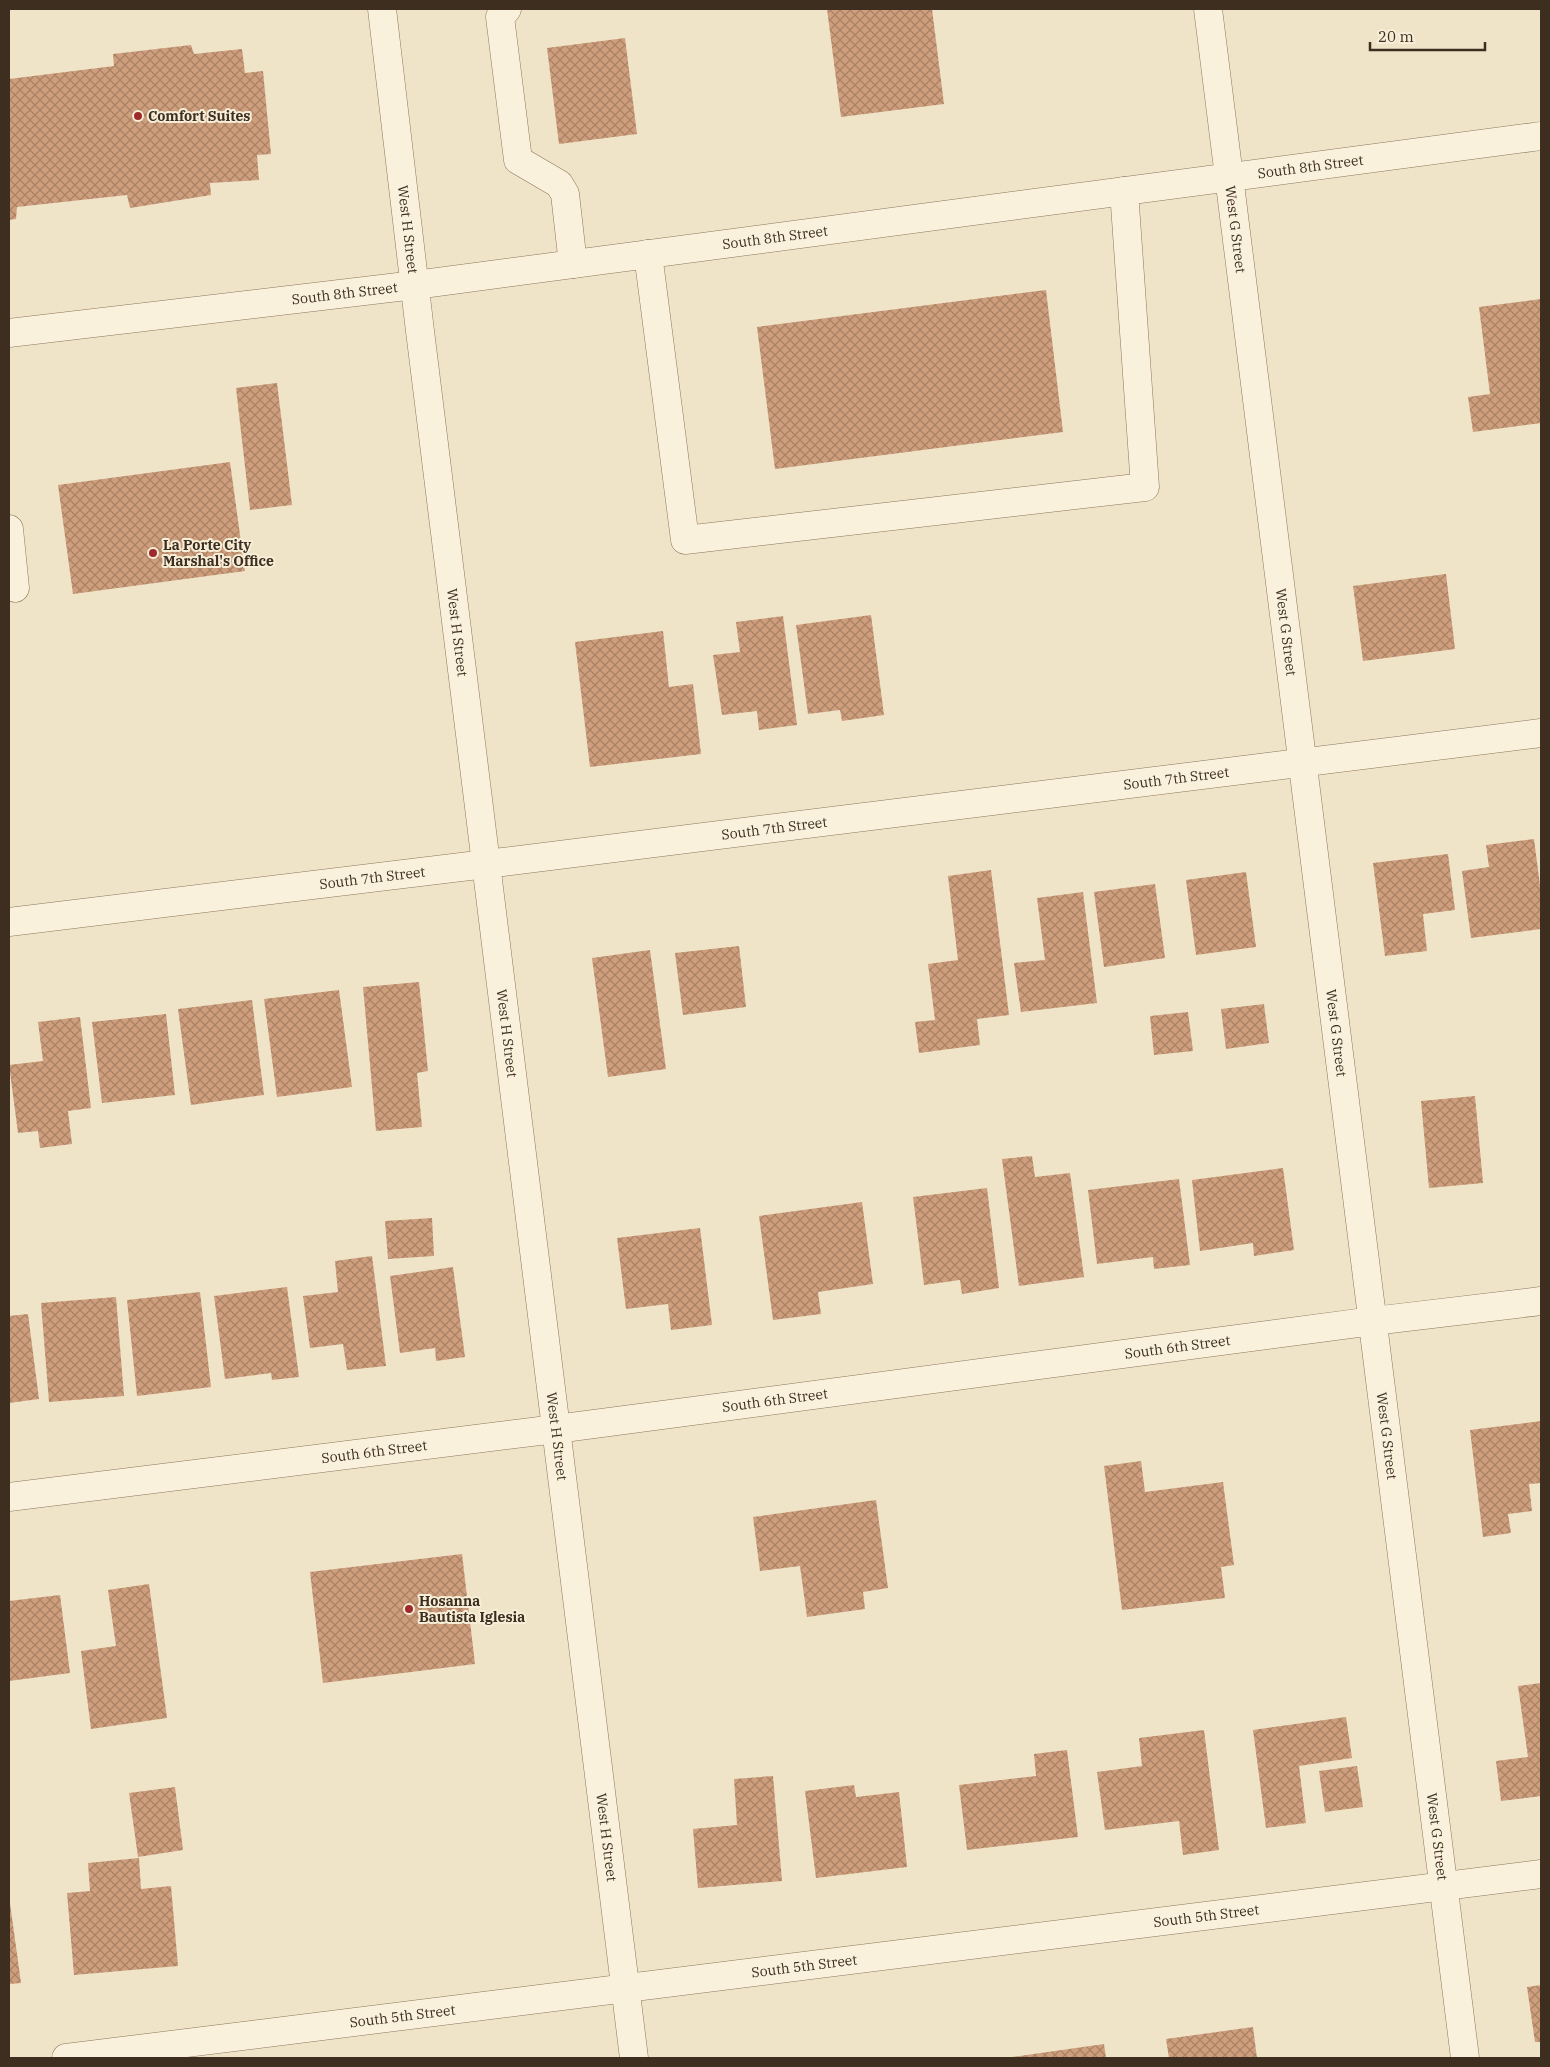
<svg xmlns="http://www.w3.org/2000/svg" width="1550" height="2067" font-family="'IBM Plex Serif',serif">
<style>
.building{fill:url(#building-cross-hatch)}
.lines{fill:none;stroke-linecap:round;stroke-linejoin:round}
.minor-casing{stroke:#8d765c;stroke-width:29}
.minor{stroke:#faf1dc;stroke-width:28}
.poi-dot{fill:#9e2a2b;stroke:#f7eed8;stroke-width:2}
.labels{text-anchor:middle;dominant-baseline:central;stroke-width:4;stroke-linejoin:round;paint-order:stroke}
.poi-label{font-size:14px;font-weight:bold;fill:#3d2e20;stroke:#f7eed8;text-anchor:start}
.street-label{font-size:14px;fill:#3d2e20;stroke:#f7eed8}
</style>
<defs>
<pattern id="building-cross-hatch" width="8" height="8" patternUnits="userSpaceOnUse" patternTransform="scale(1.25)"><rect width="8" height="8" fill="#cf9f7d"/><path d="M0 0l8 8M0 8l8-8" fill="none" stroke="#a98266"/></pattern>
</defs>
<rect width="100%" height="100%" fill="#f0e4c8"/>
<g class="building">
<path d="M827,9h105l12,95 -103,13z"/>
<path d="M625,38l12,96 -78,10 -12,-96z"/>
<path d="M191,45l3,9 48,-5 3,24 18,-2 8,83 -14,1 2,25 -49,3 1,12 -81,13 -3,-13 -110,12 -1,12 -7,1v-141l105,-13 -1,-12z"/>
<path d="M1046,290l17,142 -288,37 -18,-142z"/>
<path d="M1541,299v124l-68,9 -5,-35 22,-3 -11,-87z"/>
<path d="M277,383l15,122 -42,5 -14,-122z"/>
<path d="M230,462l15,109 -172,23 -15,-109z"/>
<path d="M1446,574l9,75 -92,12 -10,-75z"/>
<path d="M871,615l13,100 -42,6 -2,-11 -32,4 -12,-89z"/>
<path d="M783,616l14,109 -38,5 -2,-19 -35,4 -9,-60 27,-3 -4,-30z"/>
<path d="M663,631l6,56 24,-3 8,70 -111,13 -15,-125z"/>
<path d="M1534,839l7,54v36l-70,9 -9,-67 27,-4 -3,-22z"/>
<path d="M1448,854l7,56 -32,4 4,37 -42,5 -12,-93z"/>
<path d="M991,870l18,145 -32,4 3,26 -61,8 -4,-31 20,-2 -7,-56 30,-4 -10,-84z"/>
<path d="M1246,872l10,75 -60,8 -10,-75z"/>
<path d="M1155,884l10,74 -61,9 -10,-75z"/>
<path d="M1083,892l14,111 -76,9 -7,-49 31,-3 -8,-62z"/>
<path d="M739,946l7,61 -63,8 -8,-62z"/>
<path d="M650,950l16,119 -58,8 -16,-119z"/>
<path d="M419,982l9,89 -11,2 5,54 -46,4 -13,-144z"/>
<path d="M339,990l13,97 -75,10 -13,-98z"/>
<path d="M252,1000l12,95 -73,10 -13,-96z"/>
<path d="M1264,1004l5,39 -43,6 -5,-40z"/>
<path d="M1188,1012l5,39 -39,4 -4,-39z"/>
<path d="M166,1014l9,81 -73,8 -10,-81z"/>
<path d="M80,1017l11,91 -23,3 4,33 -32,4 -2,-17 -20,2 -9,-68 34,-4 -5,-39z"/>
<path d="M1475,1096l8,87 -54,5 -8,-87z"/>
<path d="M1032,1156l3,21 35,-4 14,104 -65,9 -17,-127z"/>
<path d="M1283,1168l11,82 -40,6 -1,-13 -53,8 -8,-71z"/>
<path d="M1179,1179l11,86 -36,4 -1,-12 -56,7 -9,-74z"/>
<path d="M987,1188l12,100 -37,6 -2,-14 -36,5 -11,-88z"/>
<path d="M862,1202l11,82 -55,8 3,22 -48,6 -14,-104z"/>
<path d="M432,1218l2,38 -46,3 -3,-38z"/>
<path d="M700,1228l12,97 -41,5 -3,-26 -42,5 -9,-71z"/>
<path d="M372,1256l14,110 -39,4 -4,-26 -33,4 -7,-52 35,-4 -3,-31z"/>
<path d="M453,1267l12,90 -29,4 -1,-13 -35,5 -10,-77z"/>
<path d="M287,1287l12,90 -27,3 -1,-7 -46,6 -11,-83z"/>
<path d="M200,1292l11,95 -74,9 -10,-96z"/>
<path d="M116,1297l8,99 -75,6 -8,-99z"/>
<path d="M28,1314l11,85 -30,4v-87z"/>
<path d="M1541,1421v62l-12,1 3,27 -24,3 3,19 -28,4 -13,-107z"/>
<path d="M1141,1461l4,31 78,-10 11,83 -13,2 4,31 -103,12 -18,-144z"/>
<path d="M876,1500l12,88 -25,4 2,17 -58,8 -7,-51 -40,5 -7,-54z"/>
<path d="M462,1554l13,110 -152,19 -13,-111z"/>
<path d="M149,1584l18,134 -76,11 -10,-78 35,-5 -8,-56z"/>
<path d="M60,1595l10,78 -61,8v-80z"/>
<path d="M1541,1683v113l-40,5 -5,-40 32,-4 -10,-71z"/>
<path d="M1346,1717l6,41 -53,8 7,57 -40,5 -13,-98z"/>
<path d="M1204,1730l15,120 -36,5 -4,-34 -74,9 -8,-58 45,-6 -3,-28z"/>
<path d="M1067,1750l11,87 -111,13 -8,-65 77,-9 -2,-22z"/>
<path d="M1357,1766l6,41 -38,5 -6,-41z"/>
<path d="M773,1776l9,105 -84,7 -5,-59 44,-4 -3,-46z"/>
<path d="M854,1785l2,12 43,-5 8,75 -91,11 -11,-87z"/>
<path d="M175,1787l8,63 -45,7 -9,-64z"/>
<path d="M139,1858l2,31 30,-3 7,80 -104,9 -7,-82 23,-2 -2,-28z"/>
<path d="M9,1896l12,87 -12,1z"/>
<path d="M1541,1985v57h-6l-8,-55z"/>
<path d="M1253,2027l4,31h-88l-3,-19z"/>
<path d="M1104,2044l2,14h-94v-1z"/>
</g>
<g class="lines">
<defs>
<g id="minor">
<path id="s1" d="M382,9l38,322 214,1727"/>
<path d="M507,9l-7,8 18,143 41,24 6,10 8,70"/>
<path id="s2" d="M1208,9l257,2049"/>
<path d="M648,254l37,286 460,-53 -21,-296"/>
<path id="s3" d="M9,333l406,-48 1126,-149"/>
<path d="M9,529l6,59"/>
<path id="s4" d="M9,922l477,-58 1055,-131"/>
<path id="s5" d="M9,1497l547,-68 817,-108 168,-20"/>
<path id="s6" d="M66,2058l1475,-184"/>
</g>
</defs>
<use href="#minor" class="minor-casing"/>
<use href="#minor" class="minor"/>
</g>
<g class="poi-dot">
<circle cx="138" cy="116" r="5"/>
<circle cx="153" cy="553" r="5"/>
<circle cx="409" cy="1609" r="5"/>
</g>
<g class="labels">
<g class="poi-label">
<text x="148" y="116">Comfort Suites</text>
<text x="163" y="545">La Porte City<tspan x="163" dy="16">Marshal's Office</tspan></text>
<text x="419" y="1601">Hosanna<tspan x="419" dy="16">Bautista Iglesia</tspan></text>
</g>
<g class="street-label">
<text stroke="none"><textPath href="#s3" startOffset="1312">South 8th Street</textPath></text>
<text stroke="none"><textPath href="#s1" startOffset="222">West H Street</textPath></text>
<text stroke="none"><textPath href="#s2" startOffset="222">West G Street</textPath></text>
<text stroke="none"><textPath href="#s3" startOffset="772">South 8th Street</textPath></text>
<text stroke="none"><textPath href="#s3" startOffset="338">South 8th Street</textPath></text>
<text stroke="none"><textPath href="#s1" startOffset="628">West H Street</textPath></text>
<text stroke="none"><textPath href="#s2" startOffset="628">West G Street</textPath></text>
<text stroke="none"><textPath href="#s4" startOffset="1176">South 7th Street</textPath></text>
<text stroke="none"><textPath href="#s4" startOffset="771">South 7th Street</textPath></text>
<text stroke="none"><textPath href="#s4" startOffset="366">South 7th Street</textPath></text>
<text stroke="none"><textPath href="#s2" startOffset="1032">West G Street</textPath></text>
<text stroke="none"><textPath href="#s1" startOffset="1032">West H Street</textPath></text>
<text stroke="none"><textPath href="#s5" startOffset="1178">South 6th Street</textPath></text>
<text stroke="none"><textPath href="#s5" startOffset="772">South 6th Street</textPath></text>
<text stroke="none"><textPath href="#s2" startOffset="1438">West G Street</textPath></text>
<text stroke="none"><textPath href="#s1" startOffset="1438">West H Street</textPath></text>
<text stroke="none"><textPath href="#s5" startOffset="368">South 6th Street</textPath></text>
<text stroke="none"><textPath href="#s1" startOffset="1842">West H Street</textPath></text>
<text stroke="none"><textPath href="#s2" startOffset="1842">West G Street</textPath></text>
<text stroke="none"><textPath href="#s6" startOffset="1149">South 5th Street</textPath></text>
<text stroke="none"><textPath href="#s6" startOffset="744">South 5th Street</textPath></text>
<text stroke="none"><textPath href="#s6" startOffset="339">South 5th Street</textPath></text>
</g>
</g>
<rect width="1550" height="2067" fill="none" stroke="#3d2e20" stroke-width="20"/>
<path d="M1370 42v8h115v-8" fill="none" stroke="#3d2e20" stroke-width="2.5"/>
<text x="1378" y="42" font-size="15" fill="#3d2e20" stroke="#f7eed8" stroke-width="4" paint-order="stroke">20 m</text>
</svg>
